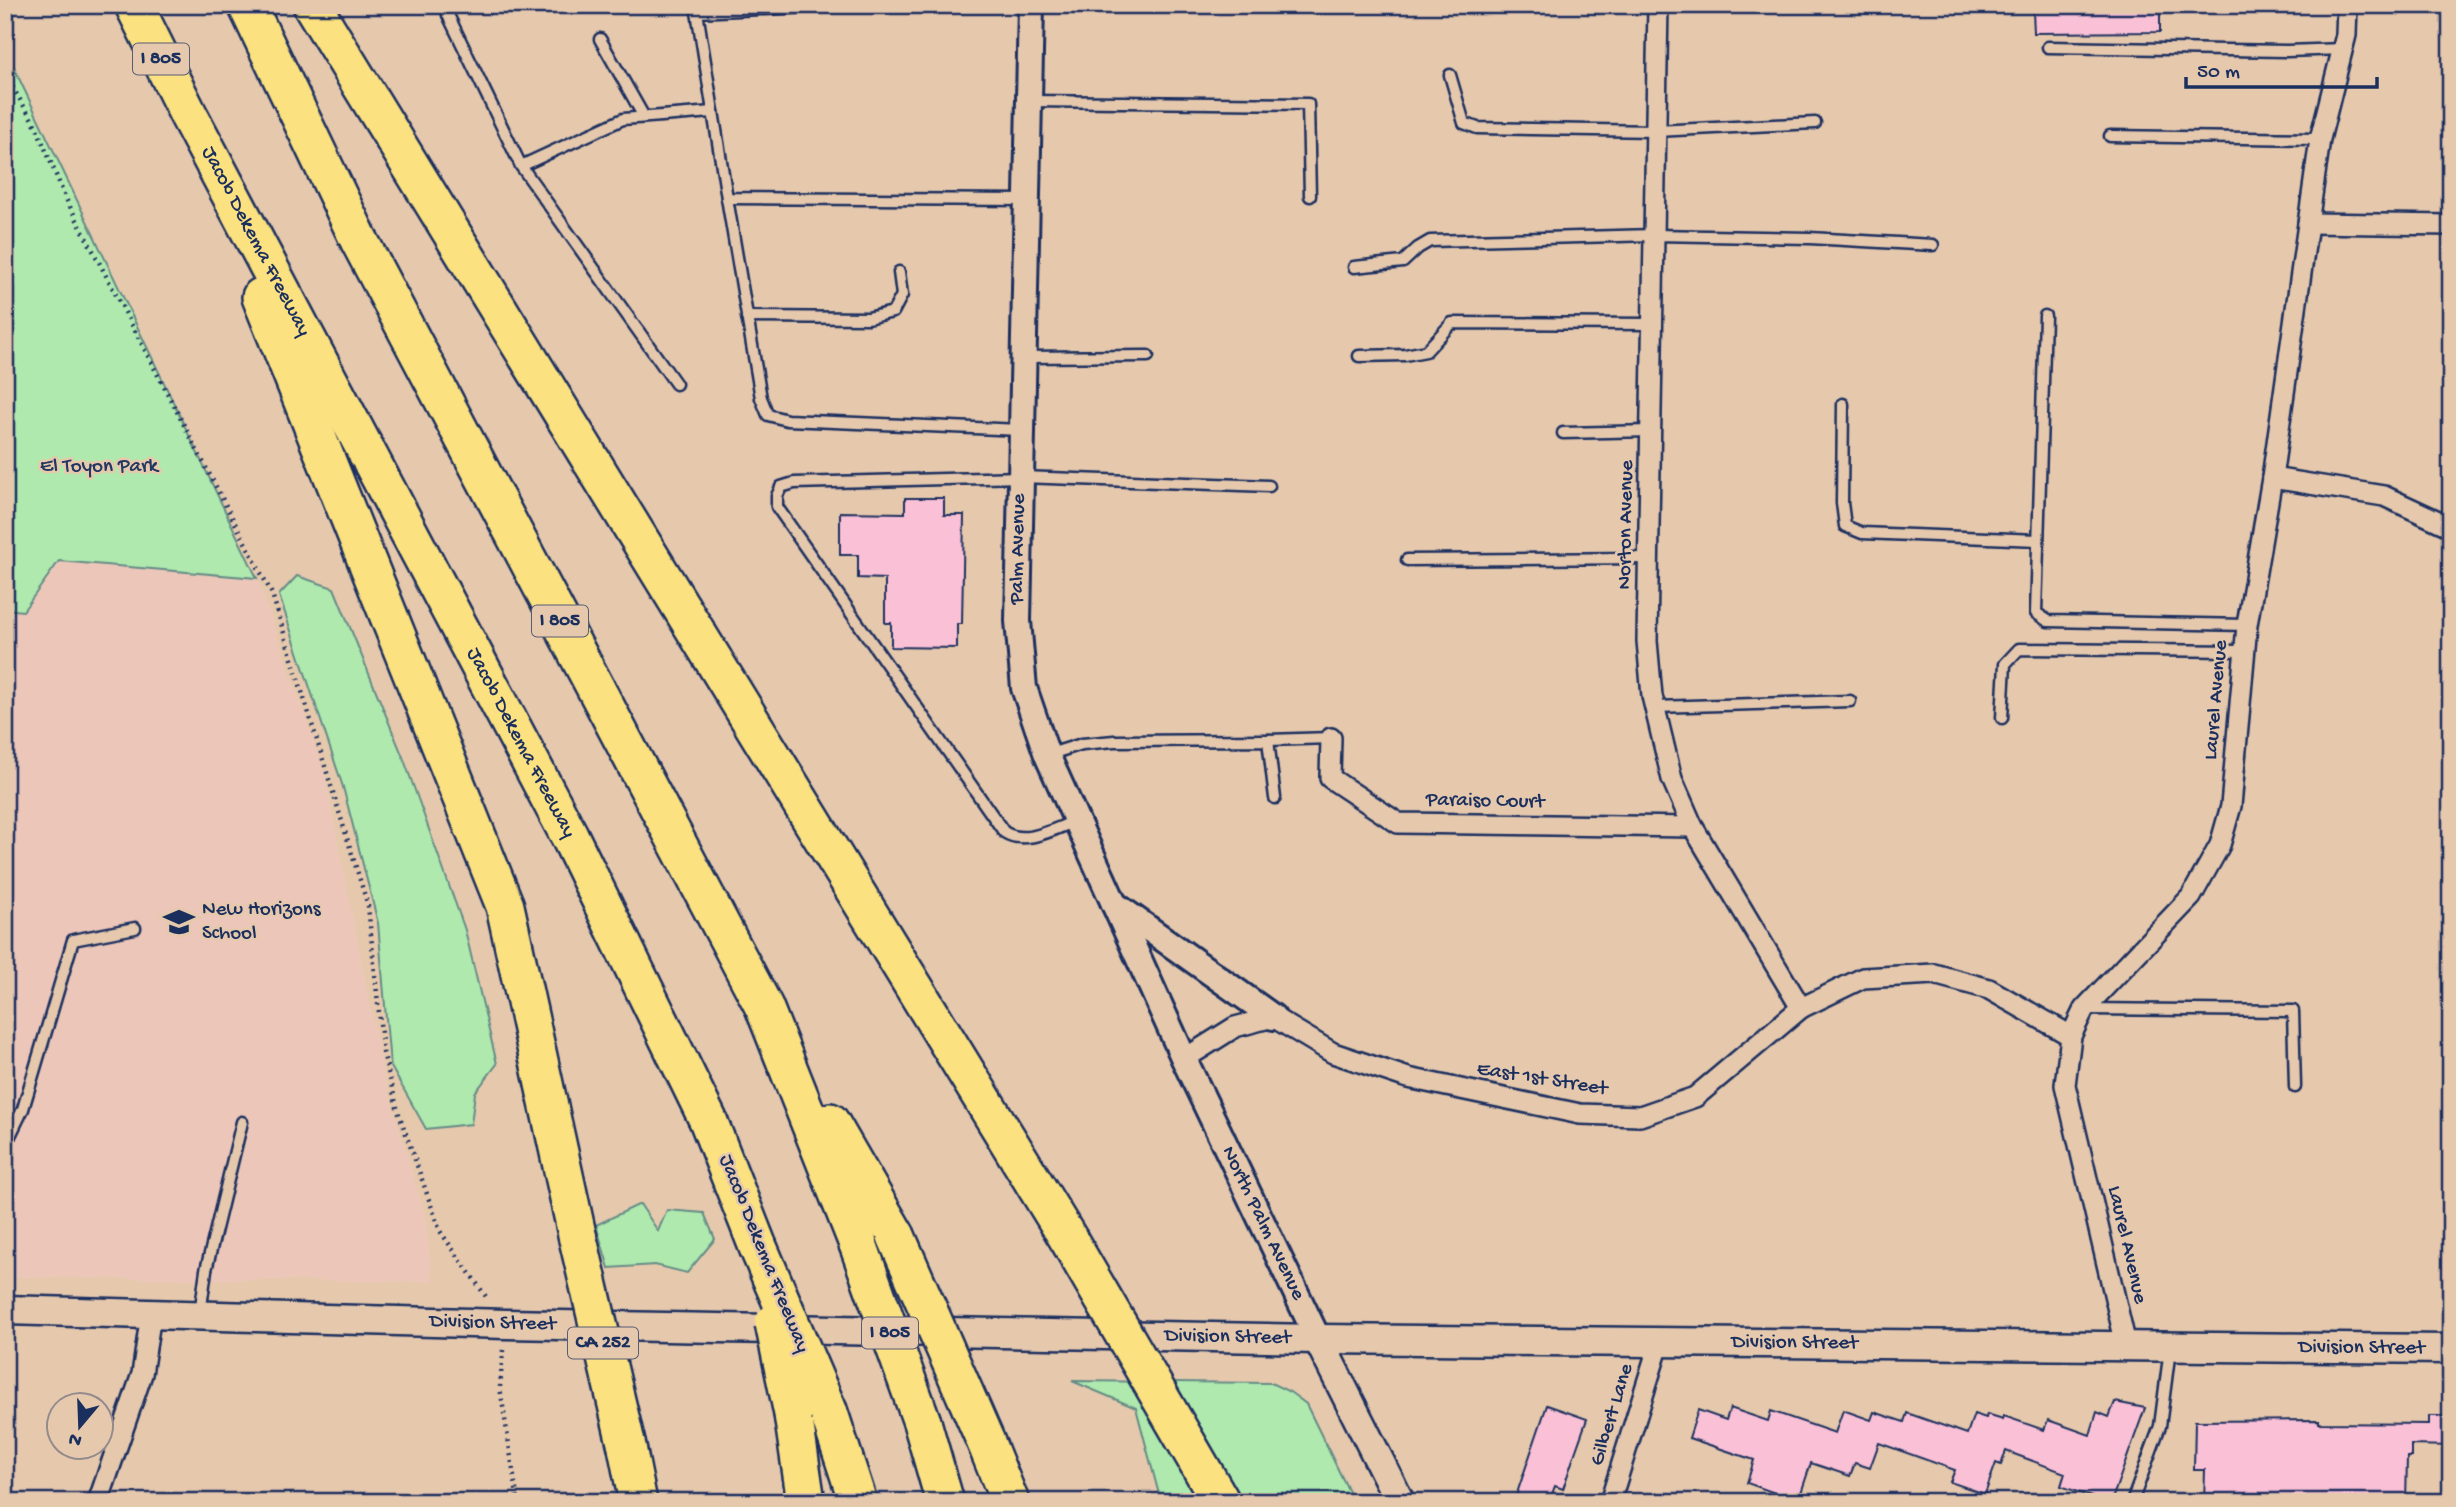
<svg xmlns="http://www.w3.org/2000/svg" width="2456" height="1507" font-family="'Gochi Hand',sans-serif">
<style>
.built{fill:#ecc7b9}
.green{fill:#afe9ae;stroke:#658c86;stroke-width:2}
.building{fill:#fac1d6;stroke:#1b2f5e;stroke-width:2}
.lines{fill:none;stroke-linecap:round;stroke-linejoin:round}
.service-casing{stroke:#1b2f5e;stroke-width:15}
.minor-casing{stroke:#1b2f5e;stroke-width:24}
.tertiary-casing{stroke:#1b2f5e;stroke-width:30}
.secondary-casing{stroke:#1b2f5e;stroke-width:33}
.motorway-casing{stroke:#1b2f5e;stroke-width:42}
.path{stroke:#1b2f5e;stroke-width:4.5;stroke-dasharray:2 5;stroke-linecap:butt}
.service{stroke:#e6c9ad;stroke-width:10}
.minor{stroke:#e6c9ad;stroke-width:19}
.tertiary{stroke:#e6c9ad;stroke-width:24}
.secondary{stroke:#e6c9ad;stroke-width:28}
.motorway{stroke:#fbe180;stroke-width:37}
.motorway-bridge-casing{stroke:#1b2f5e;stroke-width:42;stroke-linecap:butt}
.motorway-bridge{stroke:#fbe180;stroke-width:37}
.labels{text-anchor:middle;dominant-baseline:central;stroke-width:5;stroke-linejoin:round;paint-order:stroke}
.shield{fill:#e6c9ad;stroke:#585d76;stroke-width:2}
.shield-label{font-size:19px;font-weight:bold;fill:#1b2f5e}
.street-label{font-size:21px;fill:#1b2f5e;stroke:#e6c9ad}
.park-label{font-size:21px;fill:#223862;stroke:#e6c9ad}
.poi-label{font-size:21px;fill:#1b2f5e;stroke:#e6c9ad;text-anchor:start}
</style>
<rect width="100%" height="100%" fill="#e6c9ad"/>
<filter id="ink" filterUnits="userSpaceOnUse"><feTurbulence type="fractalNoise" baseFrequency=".0143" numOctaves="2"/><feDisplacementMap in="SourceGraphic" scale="14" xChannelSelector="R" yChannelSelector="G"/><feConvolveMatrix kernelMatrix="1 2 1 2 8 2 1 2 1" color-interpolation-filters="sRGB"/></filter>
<g filter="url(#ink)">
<path class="built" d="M59,561l198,17 67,193 59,302 41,140 9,69 -428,-5v-668l18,2z"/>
<g class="green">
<path d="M5,49l252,529 -198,-17 -36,50 -18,-2z"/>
<path d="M297,576l37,12 69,169 62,173 32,134 -22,29 -4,31 -45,5 -36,-64 -12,-142 -35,-136 -64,-192z"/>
<path d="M640,1204l18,27 9,-21 37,3 11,26 -28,34 -32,-8 -46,3 -13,-43z"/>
<path d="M1072,1381l199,2 19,9 16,12 48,98h-193l-25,-94z"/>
</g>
<g class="building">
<path d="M2060,5l100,2v25l-126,1 -1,-22h12v-4z"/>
<path d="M905,498h39v17h20l-2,109h-5v24l-66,-1v-24h-6v-44l-27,-1v-23h-18v-43l65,1z"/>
<path d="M2115,1402l30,6 -34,94h-6l-44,-16 4,-13 -59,-22 -5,14 -5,-2 -11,31 -35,-12 5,-12 -76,-27 -9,25 -15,-5 -5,13 -39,-13 -11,33 -9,-3 -2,5 -42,-15 7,-23 -65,-22 9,-28 28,10 4,-12 38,13 3,-10 64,22 8,-23 28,10 3,-8 30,10 3,-9 60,21 7,-20 12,4 1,-4 16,5 1,-3 40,14 4,-10 42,15 7,-23 12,5z"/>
<path d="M1547,1405l40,14 -13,37 -11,33 -8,-3 -6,16h-35z"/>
<path d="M2429,1416h22v30l-40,-1v12h-4l-1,45h-202l1,-32h-11l1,-49 124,-1v3l110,1z"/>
</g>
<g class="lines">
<defs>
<g id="service">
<path d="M852,5l-155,7 30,186 299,2"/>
<path d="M448,15l73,151 155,218"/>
<path d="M600,39l44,78"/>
<path d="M2048,47l239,4 56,-2"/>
<path d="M1450,75l14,48 13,5 179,3 159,-8"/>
<path d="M1030,101l278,3 2,92"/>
<path d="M2110,136l210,3"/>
<path d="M521,166l102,-47 90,-7"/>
<path d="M727,198l34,200 7,17 19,5 234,10"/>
<path d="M1354,267l49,-5 15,-14 12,-7 224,-6 156,3 123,7"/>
<path d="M2045,316l-9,297 12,8 199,4"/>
<path d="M747,317l121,1 25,-6 9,-17 -3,-23"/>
<path d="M1359,356l46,-1 21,-4 26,-28 200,1"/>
<path d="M1024,357l124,-1"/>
<path d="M1843,404l-1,99 3,23 17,7 176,7"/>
<path d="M1563,433l88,-2"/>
<path d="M1407,560l242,-2"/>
<path d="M1655,707l195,-6"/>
<path d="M2002,718l3,-54 14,-15 226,2"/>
<path d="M1268,740l63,-2"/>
<path d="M1047,755l35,-11 32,-3 154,-1 7,58"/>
<path d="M1076,821c-22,8 -51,25 -72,11l-227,-325v-11l4,-9 13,-4 227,-6 248,9"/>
<path d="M2085,1009l208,2 2,76"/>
<path d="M5,1146l18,-37 50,-169 62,-12"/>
<path d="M200,1314l6,-44 36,-148"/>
<path d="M2132,1502l28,-76 10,-77"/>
</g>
<g id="minor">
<path d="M1658,5l-11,636 5,55 20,83 21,48 108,181"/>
<path d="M2308,223l143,2"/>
<path d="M2272,478l112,18 67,31"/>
<path d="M1331,738l-1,40 68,45 295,4"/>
<path d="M1184,1059l51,-32 38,-10 60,36 75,25 172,36 60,2 55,-19 106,-89 62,-30 71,-4 55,15 82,47"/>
<path d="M2126,1345l-61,-260 6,-49 13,-27 107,-112 29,-52 11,-39 16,-181 25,-147 48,-339 26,-104 1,-30"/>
<path d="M98,1502l44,-128 9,-60"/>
<path d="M1610,1502l50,-161"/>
</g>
<g id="tertiary">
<path id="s1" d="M1031,5l-13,616 6,67 23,67 137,304 134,280"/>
<path d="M1114,904l159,113"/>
</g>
<g id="secondary">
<path id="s2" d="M5,1310l501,14 812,15 1133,10"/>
<path d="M1318,1339l82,163"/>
</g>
<g id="motorway">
<path id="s3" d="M134,5l54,109 381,721 139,285 50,127"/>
<path d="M247,5l112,235 405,767 94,237"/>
<path d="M312,5l757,1235"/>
<path d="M261,297l244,609 73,333"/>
<path d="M830,1122l66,114"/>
<path d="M829,1413l29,89"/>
<path d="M793,1414l13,88"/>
<path d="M922,1422l23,80"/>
<path d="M985,1440l25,62"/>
<path d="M627,1447l11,55"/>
</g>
</defs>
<use href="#service" class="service-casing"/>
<use href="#minor" class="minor-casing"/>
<use href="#tertiary" class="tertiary-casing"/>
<use href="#secondary" class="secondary-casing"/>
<use href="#motorway" class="motorway-casing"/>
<g class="path">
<path d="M5,75l31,51 29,71 207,397 96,312 15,146 15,59 42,120 47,67"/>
<path d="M503,1350l-3,37 18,115"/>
</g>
<use href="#service" class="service"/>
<use href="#minor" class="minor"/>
<use href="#tertiary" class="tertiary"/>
<use href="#secondary" class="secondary"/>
<use href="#motorway" class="motorway"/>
<defs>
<g id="motorway-bridge">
<path d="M896,1236l89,204"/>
<path d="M578,1239l49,208"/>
<path d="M1069,1240l152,262"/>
<path d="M858,1244l64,178"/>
<path d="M758,1247l71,166"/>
<path d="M774,1323l19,91"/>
</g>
</defs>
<use href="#motorway-bridge" class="motorway-bridge-casing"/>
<use href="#motorway-bridge" class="motorway-bridge"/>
</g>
</g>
<defs>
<symbol id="school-bare" viewBox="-9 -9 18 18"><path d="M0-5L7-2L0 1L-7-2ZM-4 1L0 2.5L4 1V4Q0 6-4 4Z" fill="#1b2f5e" stroke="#e6c9ad" stroke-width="2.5" paint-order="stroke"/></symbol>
</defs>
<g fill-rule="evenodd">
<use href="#school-bare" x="157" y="900" width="44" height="44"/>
</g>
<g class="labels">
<g class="shield">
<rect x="133" y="43.5" width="56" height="31" rx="5"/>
<rect x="532" y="605.5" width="56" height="31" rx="5"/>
<rect x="862" y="1317.5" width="56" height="31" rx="5"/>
<rect x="568" y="1327.5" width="70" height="31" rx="5"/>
</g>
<g class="shield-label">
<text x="161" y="59">I 805</text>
<text x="560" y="621">I 805</text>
<text x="890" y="1333">I 805</text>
<text x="603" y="1343">CA 252</text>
</g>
<g class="street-label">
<text stroke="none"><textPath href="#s3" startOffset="266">Jacob Dekema Freeway</textPath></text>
<text transform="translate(1627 525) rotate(-89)">Norton Avenue</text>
<text transform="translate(1019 549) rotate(-89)">Palm Avenue</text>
<text transform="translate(2217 700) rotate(-85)">Laurel Avenue</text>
<text stroke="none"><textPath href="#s3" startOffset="833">Jacob Dekema Freeway</textPath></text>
<text transform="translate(1485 802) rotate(1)">Paraiso Court</text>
<text transform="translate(1542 1080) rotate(9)">East 1st Street</text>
<text stroke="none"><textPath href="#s1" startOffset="1270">North Palm Avenue</textPath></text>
<text transform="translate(2126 1245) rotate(77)">Laurel Avenue</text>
<text transform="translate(763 1254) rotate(68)">Jacob Dekema Freeway</text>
<text stroke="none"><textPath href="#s2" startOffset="488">Division Street</textPath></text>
<text stroke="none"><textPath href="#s2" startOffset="1223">Division Street</textPath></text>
<text stroke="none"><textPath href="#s2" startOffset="1790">Division Street</textPath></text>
<text stroke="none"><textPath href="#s2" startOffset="2357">Division Street</textPath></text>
<text transform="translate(1613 1415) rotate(-73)">Gilbert Lane</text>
</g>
<g class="park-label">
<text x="99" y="467">El Toyon Park</text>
</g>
<g class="poi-label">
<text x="202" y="910">New Horizons<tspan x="202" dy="24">School</tspan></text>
</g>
</g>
<rect width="2456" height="1507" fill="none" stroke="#e6c9ad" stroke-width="28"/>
<rect x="14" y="14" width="2428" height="1479" fill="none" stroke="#1b2f5e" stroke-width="2.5" filter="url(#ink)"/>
<g transform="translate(80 1426) rotate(199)"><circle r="33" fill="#e6c9ad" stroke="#958b8d" stroke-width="2"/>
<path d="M0-5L12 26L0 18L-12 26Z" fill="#1b2f5e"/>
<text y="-10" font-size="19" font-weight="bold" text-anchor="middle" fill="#1b2f5e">N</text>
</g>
<path d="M2186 77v10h191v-10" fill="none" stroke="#1b2f5e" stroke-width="3.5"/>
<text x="2197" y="77" font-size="21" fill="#1b2f5e" stroke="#e6c9ad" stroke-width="5" paint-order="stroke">50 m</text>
</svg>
